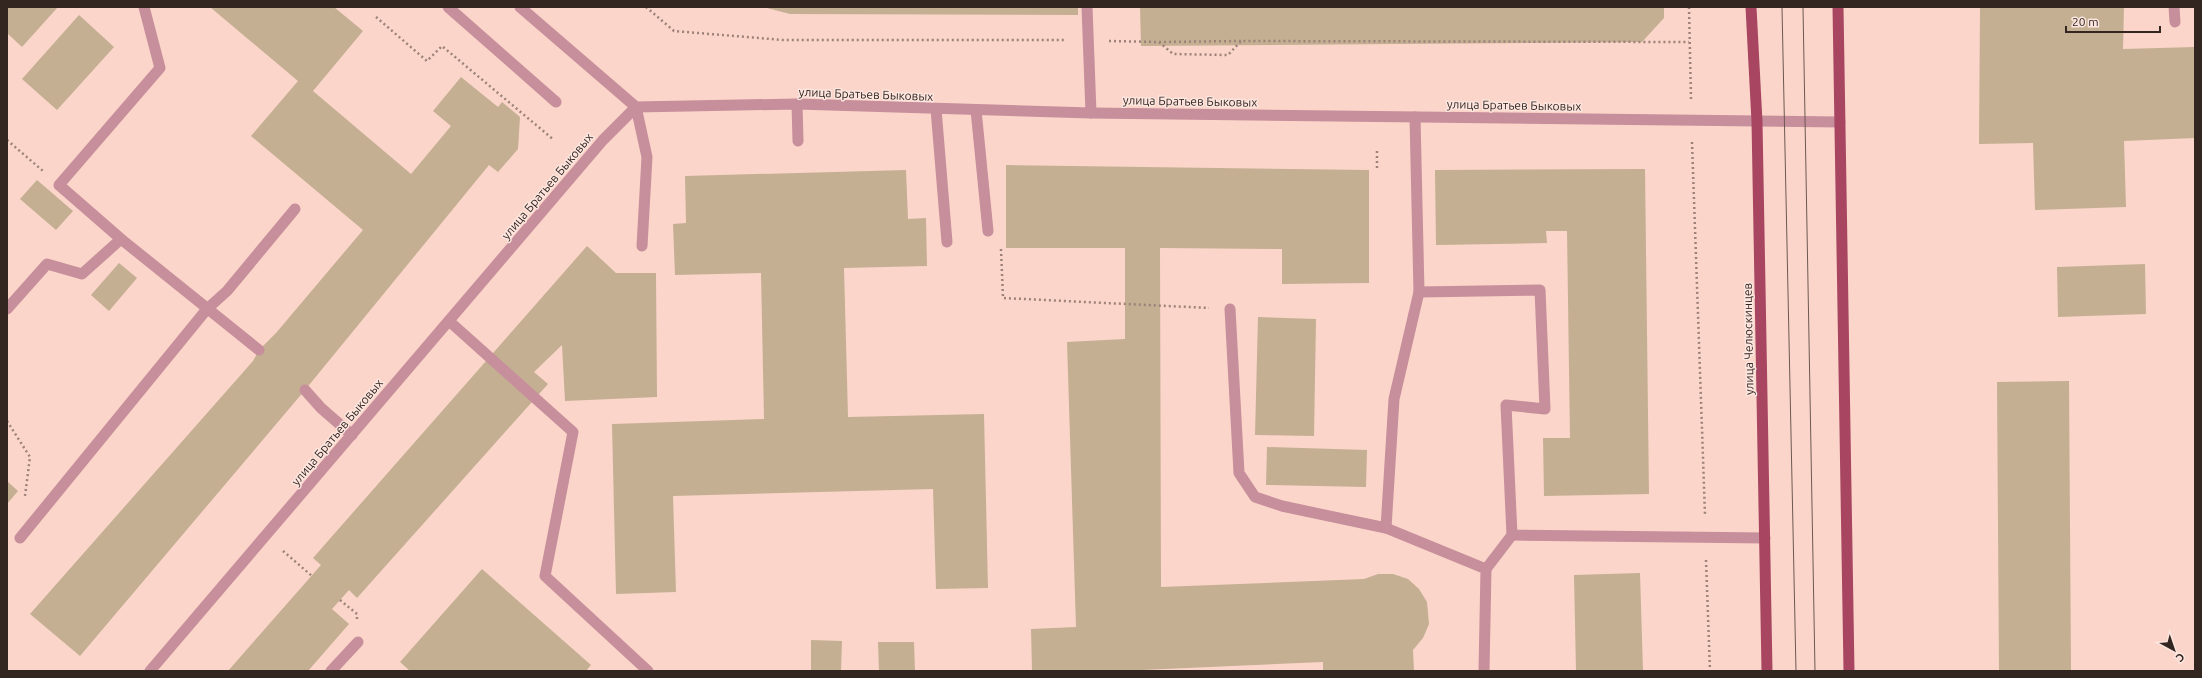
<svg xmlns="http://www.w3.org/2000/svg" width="2202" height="678" font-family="Ubuntu,sans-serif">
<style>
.building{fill:#c4af93}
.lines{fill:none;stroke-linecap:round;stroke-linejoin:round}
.path{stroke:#9c8279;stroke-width:2.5;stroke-dasharray:2 3;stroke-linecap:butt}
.service{stroke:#c78e9b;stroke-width:11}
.minor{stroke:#c78e9b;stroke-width:11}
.tertiary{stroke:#c78e9b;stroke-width:11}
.primary{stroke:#a84662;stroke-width:11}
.tram{stroke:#6d5952;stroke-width:1}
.labels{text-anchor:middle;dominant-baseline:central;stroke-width:3;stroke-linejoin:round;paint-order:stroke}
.street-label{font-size:12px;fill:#332621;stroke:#fde6df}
</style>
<rect width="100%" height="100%" fill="#fbd5c9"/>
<g class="building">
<path d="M7,7h51l-36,40 -15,-14z"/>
<path d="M210,7h124l29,24 -50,60 98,83 40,-48 -18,-15 28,-34 37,30 4,-5 18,15 -2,32 -20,23 -9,-7 -184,225 -225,266 -50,-42 223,-253 6,-11 17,-17 87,-103 -112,-94 47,-55z"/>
<path d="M763,7h315v8l-288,-1z"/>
<path d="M1140,7h524v11l-22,24 -501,4z"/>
<path d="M1980,7h144l-1,42 72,-2v91l-71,3 2,66 -91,3 -2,-67 -54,1z"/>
<path d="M79,15l35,32 -57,63 -35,-31z"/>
<path d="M1006,165l363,5v113l-87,1v-35l-122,-1 1,339 203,-8 14,-5h15l15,5 11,10 8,13 2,22 -6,14 -10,12 1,21h-91v-9l-204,9h-87l-1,-42 45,-2 -9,-285 58,-3v-91h-119z"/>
<path d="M1645,169l4,325 -105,2 -1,-58h27l-3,-207h-21l1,12 -111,2 -1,-75z"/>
<path d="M906,170l2,49 18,-1 1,48 -83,2 4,149 136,-3 4,174 -52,1 -3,-100 -260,7 3,96 -60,2 -4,-170 152,-5 -3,-146 -86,2 -2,-51 13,-1 -1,-47z"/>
<path d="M37,180l36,31 -17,19 -36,-31z"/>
<path d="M587,246l29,27h40l1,124 -92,4 -3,-56 -28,27 14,12 -191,214 -8,-8 -17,19 17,15 -41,47h-80l93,-106 -8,-7z"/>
<path d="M119,263l18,15 -28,33 -18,-16z"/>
<path d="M2145,264l1,50 -88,3 -1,-50z"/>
<path d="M1258,317l58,2 -2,117 -59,-1z"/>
<path d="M2069,381l2,290h-72l-2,-289z"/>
<path d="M1267,447l100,3 -1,37 -100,-2z"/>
<path d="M7,481l11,10 -11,13z"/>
<path d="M482,569l109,96 -5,6h-176l-10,-9z"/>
<path d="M1640,573l3,98h-67l-2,-96z"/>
<path d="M811,640l31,1 -1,30h-30z"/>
<path d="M878,642h36l1,29h-36z"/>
</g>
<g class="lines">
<g class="path">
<path d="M646,7l28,24 109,9h283"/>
<path d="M1689,7l2,92"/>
<path d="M376,17l51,44 15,-15 112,94"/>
<path d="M1109,41l50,1 14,12 55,1 13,-14 448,1"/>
<path d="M1159,42l82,-1"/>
<path d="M7,140l36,31"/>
<path d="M1692,142l13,373"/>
<path d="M1377,151v19"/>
<path d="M1001,249l2,49 206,10"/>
<path d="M7,421l23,36 -5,39"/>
<path d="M283,551l29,25"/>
<path d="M1706,560l4,111"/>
<path d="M340,600l17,14v6"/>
</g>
<g class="service">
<path d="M144,7l16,61 -101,117 62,54 138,111"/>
<path d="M448,7l108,95"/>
<path d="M1087,7l4,106"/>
<path d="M2174,7l1,15"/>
<path d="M797,104l1,37"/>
<path d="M636,107l11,50 -5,89"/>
<path d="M936,109l11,133"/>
<path d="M976,110l12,121"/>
<path d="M1419,292l121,-2 5,119 -39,-4 6,130 253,3"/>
<path d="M7,309l40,-45 35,10 39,-35"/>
<path d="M1230,309l9,164 16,24 27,9 104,22 100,41 -2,102"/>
<path d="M449,321l124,111 -28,144 103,95"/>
<path d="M305,390l16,18 31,27"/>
<path d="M1386,528l8,-129 25,-107 -4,-175"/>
<path d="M20,538l187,-229 20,-18 68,-82"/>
<path d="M1486,569l26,-34"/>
<path d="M331,671l27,-29"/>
</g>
<path class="minor" d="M150,671l453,-531 33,-33"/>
<path class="tertiary" d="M520,7l116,100 161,-3 294,9 749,9"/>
<g class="primary">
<path d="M1751,7l6,115 10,549"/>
<path d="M1838,7l11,664"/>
</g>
<g class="tram">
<path d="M1782,7l14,664"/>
<path d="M1803,7l12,664"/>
</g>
</g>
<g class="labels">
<g class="street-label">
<text transform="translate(866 94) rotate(2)">улица Братьев Быковых</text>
<text transform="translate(1190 101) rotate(1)">улица Братьев Быковых</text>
<text transform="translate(1514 105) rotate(1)">улица Братьев Быковых</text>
<text transform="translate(547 186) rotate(-50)">улица Братьев Быковых</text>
<text transform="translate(1748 339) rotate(-91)">улица Челюскинцев</text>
<text transform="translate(337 432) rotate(-50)">улица Братьев Быковых</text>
</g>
</g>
<rect width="2202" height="678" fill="none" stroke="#332621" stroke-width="16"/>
<g transform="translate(2174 650) rotate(140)" stroke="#fde6df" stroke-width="3" paint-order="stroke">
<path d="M0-3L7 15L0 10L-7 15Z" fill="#332621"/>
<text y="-6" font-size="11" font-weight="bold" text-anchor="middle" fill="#332621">С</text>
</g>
<path d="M2066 26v6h94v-6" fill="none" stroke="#332621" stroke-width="2"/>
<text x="2072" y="26" font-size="12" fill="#332621" stroke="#fde6df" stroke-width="3" paint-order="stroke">20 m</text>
</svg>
